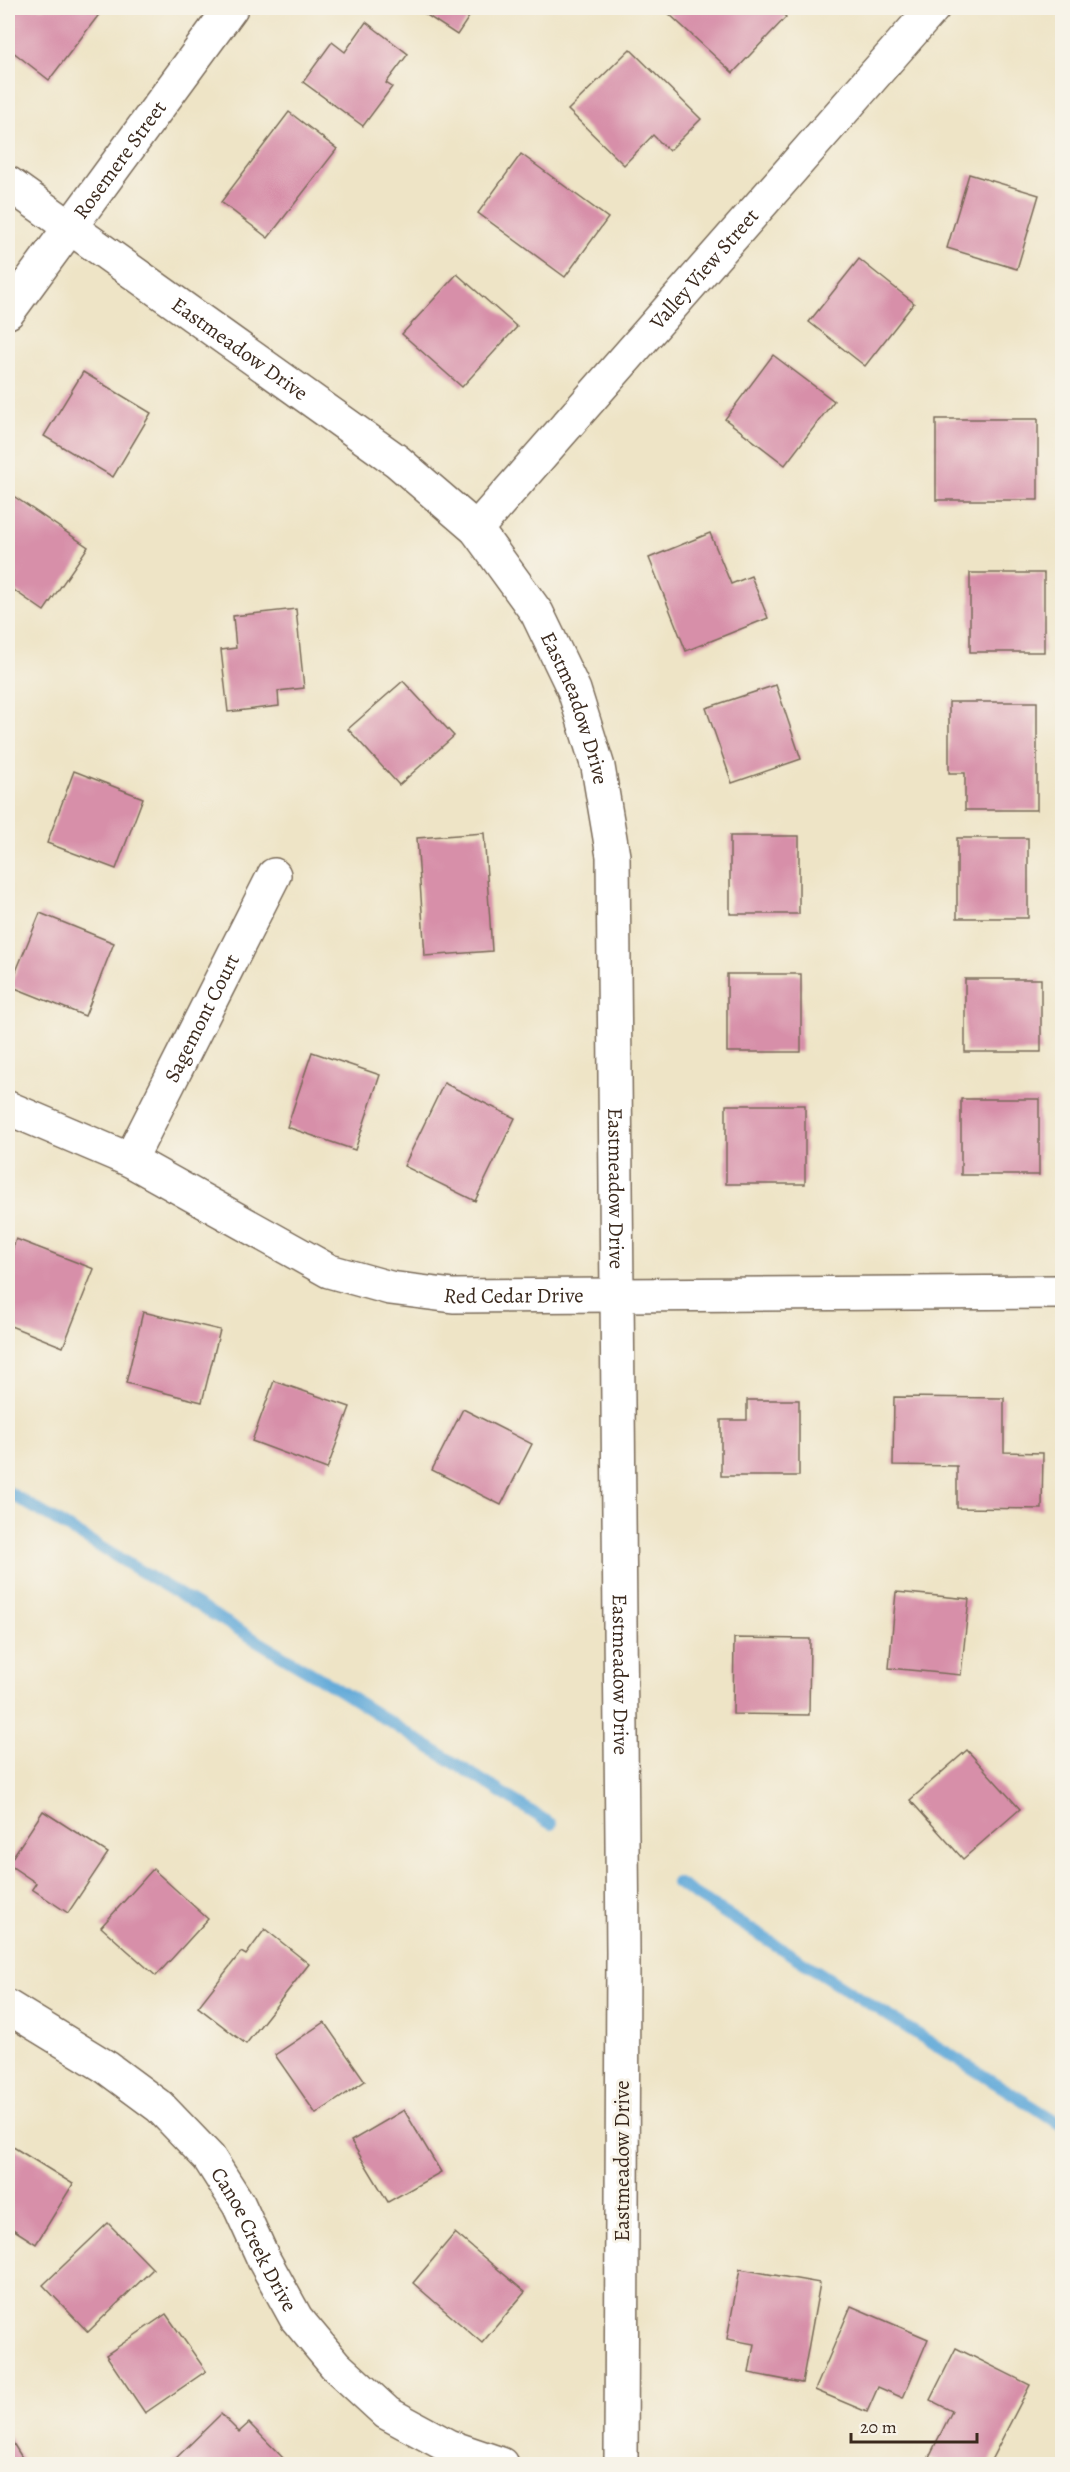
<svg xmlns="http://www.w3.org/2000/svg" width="1070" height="2472" font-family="Alegreya,serif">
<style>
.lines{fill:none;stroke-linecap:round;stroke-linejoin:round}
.stream{stroke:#63aad9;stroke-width:12}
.building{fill:#d78fa9}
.minor-casing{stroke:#7a6b59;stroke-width:36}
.minor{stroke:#fff;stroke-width:33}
.labels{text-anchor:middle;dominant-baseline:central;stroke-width:6;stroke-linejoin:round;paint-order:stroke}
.street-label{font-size:21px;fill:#3b2a1e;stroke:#f7f3e8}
</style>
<rect width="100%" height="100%" fill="#f7f3e8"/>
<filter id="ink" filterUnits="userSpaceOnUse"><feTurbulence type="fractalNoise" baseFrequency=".0167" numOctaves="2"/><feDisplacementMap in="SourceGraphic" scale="12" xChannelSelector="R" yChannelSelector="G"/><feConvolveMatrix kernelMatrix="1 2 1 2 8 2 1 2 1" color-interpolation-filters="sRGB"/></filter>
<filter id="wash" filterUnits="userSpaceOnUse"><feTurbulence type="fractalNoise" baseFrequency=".008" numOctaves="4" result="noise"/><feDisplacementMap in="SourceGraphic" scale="24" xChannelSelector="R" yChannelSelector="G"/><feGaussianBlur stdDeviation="1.35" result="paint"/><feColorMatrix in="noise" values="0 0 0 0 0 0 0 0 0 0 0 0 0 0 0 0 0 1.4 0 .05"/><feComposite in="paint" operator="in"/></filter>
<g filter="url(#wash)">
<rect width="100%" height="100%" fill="#eee4c6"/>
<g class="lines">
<g class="stream">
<path d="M8,1492l323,193 220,139"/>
<path d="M677,1883l385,242"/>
</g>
</g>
<g id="blocks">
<g class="building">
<path d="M9,8h95l-55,72 -41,-32z"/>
<path d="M416,8h59l-18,27z"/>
<path d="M671,8h106l9,9 -53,56 -66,-61z"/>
<path d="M366,22l42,32 -22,29 6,4 -29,39 -60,-44 29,-40 13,10z"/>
<path d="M630,49l71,70 -32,32 -16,-16 -29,30 -56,-55z"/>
<path d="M289,112l48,37 -69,89 -47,-36z"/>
<path d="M521,154l87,64 -43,59 -87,-64z"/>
<path d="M969,174l70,21 -22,74 -70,-21z"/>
<path d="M859,259l55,44 -49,63 -56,-44z"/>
<path d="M457,274l60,53 -55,60 -60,-53z"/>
<path d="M773,355l61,46 -49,64 -60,-46z"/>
<path d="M83,372l68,41 -38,64 -69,-41z"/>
<rect x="936" y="419" width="102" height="81"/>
<path d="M9,493l79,54 -44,64 -36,-25z"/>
<path d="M710,533l21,51 20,-8 17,42 -82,33 -37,-93z"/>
<rect x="970" y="573" width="74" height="79"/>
<path d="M296,609l8,79 -26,3 1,15 -51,6 -7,-62 15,-2 -3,-32z"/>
<path d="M403,681l51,55 -55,49 -51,-56z"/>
<path d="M776,685l25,74 -69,24 -26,-75z"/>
<path d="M949,702h88v108h-72v-37h-16z"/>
<path d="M74,771l69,27 -27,71 -69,-26z"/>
<path d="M484,833l8,118 -67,5 -8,-118z"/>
<rect x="730" y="836" width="69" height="78"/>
<rect x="957" y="838" width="71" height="80"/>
<path d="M40,913l74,30 -29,73 -75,-30z"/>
<rect x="727" y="974" width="74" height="78"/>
<rect x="965" y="979" width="76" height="73"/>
<path d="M312,1052l68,23 -25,75 -68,-23z"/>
<path d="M444,1083l71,35 -40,83 -71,-35z"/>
<rect x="961" y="1099" width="78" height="76"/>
<rect x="726" y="1105" width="79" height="79"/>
<path d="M16,1239l78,30 -31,78 -55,-22v-64z"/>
<path d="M143,1312l77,18 -18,72 -76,-19z"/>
<path d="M274,1381l76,26 -23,62 -75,-28z"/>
<path d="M894,1397l110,1v54l39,1 -1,56 -85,-1v-42l-64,-1z"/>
<path d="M747,1400h52v76h-78v-56h26z"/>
<path d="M463,1409l69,35 -31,61 -69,-35z"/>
<path d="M896,1592l73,7 -8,76 -72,-7z"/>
<path d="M734,1638l76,1 -1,76 -76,-1z"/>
<path d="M967,1750l53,59 -57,50 -53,-59z"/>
<path d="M43,1811l65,42 -40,60 -36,-24 4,-6 -28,-19z"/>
<path d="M153,1869l55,50 -52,57 -55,-49z"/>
<path d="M265,1929l44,35 -63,80 -48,-37 43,-55 5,3z"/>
<path d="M324,2022l41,59 -49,33 -41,-59z"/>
<path d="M404,2110l37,62 -53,30 -37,-61z"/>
<path d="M10,2145l63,39 -37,60 -28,-18v-76z"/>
<path d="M108,2223l45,46 -65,63 -45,-47z"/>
<path d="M455,2233l70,59 -43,51 -69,-60z"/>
<path d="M740,2269l80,14 -18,100 -53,-10 5,-29 -27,-5z"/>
<path d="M851,2306l77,33 -25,59 -25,-11 -11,25 -52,-22z"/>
<path d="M166,2314l40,57 -61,42 -39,-58z"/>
<path d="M956,2348l74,37 -41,79h-46l-14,-7 23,-46 -22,-11z"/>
<path d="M221,2414l18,18 10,-9 35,36 -5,5h-109z"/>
<path d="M8,2435l18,29h-18z"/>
</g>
</g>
</g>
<g filter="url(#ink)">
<use href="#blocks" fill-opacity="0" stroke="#7a6b59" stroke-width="1.5"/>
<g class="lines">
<defs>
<g id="minor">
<path id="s1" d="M8,183l389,278 79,68 61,84 37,77 24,77 15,89 10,1096 -2,512"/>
<path id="s2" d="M8,312l223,-304"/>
<path id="s3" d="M476,529l457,-521"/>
<path id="s4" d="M8,1108l122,52 199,111 61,17 63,8 609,-4"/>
<path id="s5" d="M130,1160l144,-285"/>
<path id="s6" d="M8,2007l98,60 54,40 49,51 30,47 25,55 32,58 40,48 51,47 61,33 53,18"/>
</g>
</defs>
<use href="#minor" class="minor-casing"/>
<use href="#minor" class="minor"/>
</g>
</g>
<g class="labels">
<g class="street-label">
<text stroke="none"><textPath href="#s2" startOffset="189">Rosemere Street</textPath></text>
<text stroke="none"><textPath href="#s3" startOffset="346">Valley View Street</textPath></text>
<text stroke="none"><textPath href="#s1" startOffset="285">Eastmeadow Drive</textPath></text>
<text stroke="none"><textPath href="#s1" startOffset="789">Eastmeadow Drive</textPath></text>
<text stroke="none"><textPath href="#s5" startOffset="159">Sagemont Court</textPath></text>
<text stroke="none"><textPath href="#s1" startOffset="1275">Eastmeadow Drive</textPath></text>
<text stroke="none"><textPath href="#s4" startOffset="548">Red Cedar Drive</textPath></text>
<text stroke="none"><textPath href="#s1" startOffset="1761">Eastmeadow Drive</textPath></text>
<text transform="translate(622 2161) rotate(-90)">Eastmeadow Drive</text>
<text stroke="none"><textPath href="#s6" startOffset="346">Canoe Creek Drive</textPath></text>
</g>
</g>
<rect width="1070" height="2472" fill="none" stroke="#f7f3e8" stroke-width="30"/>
<path d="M851 2433v9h126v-9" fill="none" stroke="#3b2a1e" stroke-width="3"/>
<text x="860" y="2433" font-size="18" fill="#3b2a1e" stroke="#f7f3e8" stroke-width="4.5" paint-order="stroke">20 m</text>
</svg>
